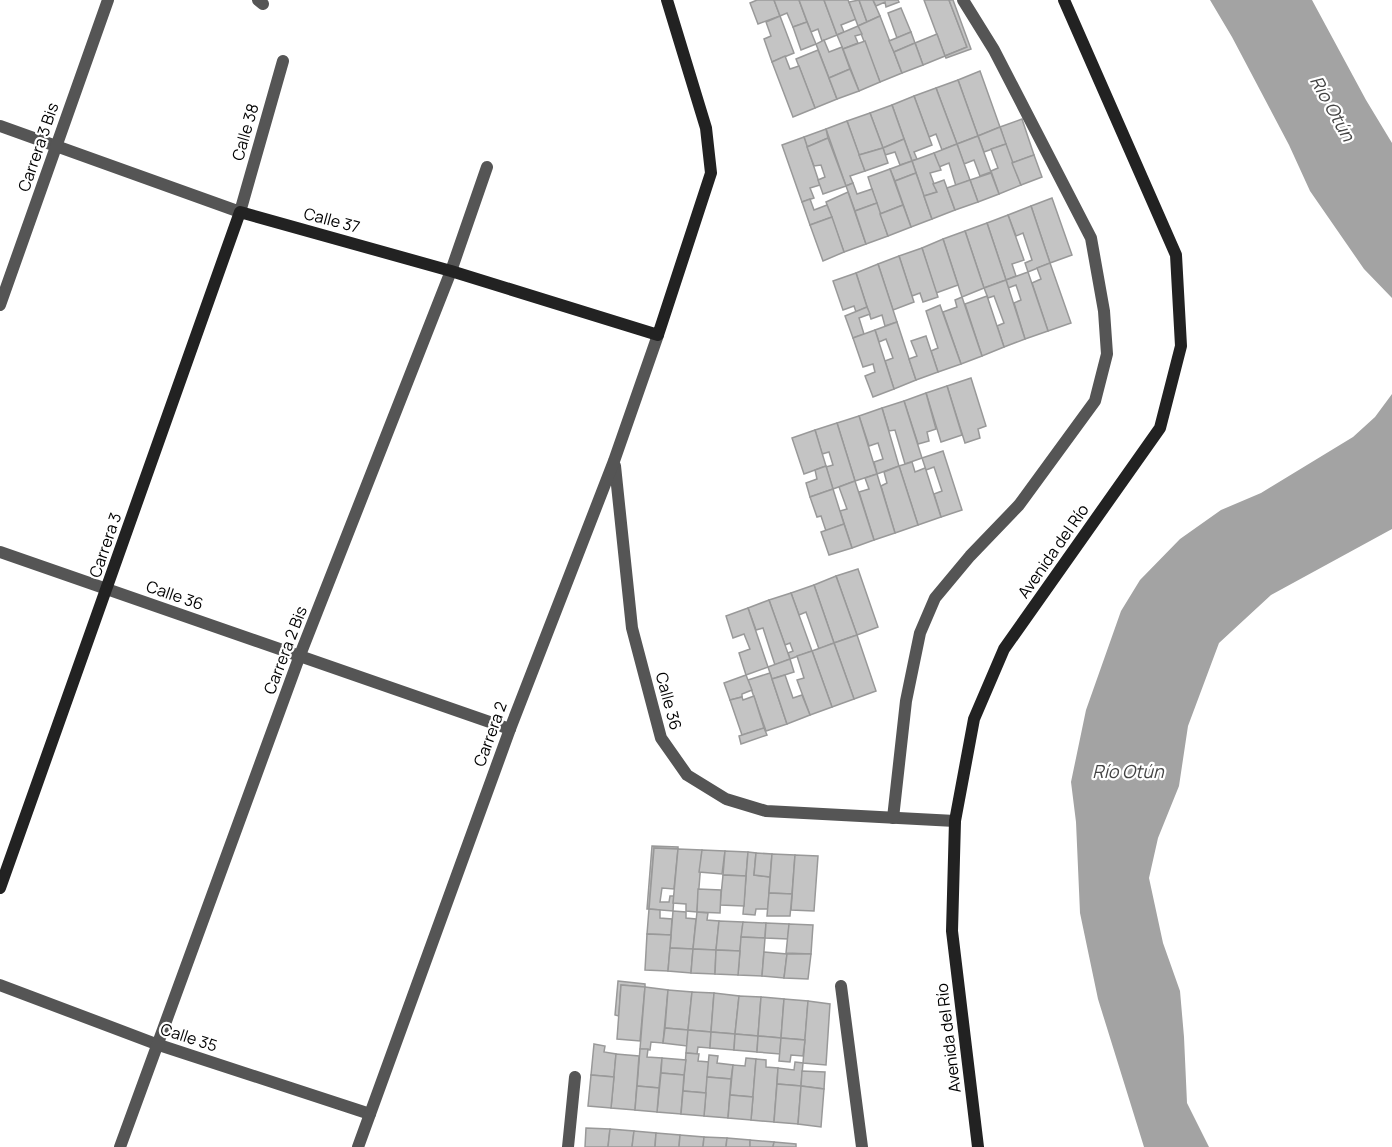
<svg xmlns="http://www.w3.org/2000/svg" width="1392" height="1147" font-family="Manrope,sans-serif">
<style>
.water{fill:#a3a3a3}
.building{fill:#c4c4c4;stroke:#999;stroke-width:1.5}
.lines{fill:none;stroke-linecap:round;stroke-linejoin:round}
.street{stroke:#555;stroke-width:12}
.secondary{stroke:#222;stroke-width:12}
.labels{text-anchor:middle;dominant-baseline:central;stroke-width:4.5;stroke-linejoin:round;paint-order:stroke}
.street-label{font-size:16px;fill:#000;stroke:#fff}
.water-label{font-size:18px;font-style:italic;fill:#444;stroke:#fff}
</style>
<rect width="100%" height="100%" fill="#fff"/>
<g class="water">
<path d="M1210,0h102l54,100 26,43v155l-28,-29 -54,-78 -21,-46 -57,-108z"/>
<path d="M1392,394v135l-121,66 -52,48 -31,83 -9,60 -21,52 -9,40 14,65 17,48 4,46 3,66 22,44h-65l-46,-148 -18,-86 -4,-91 -5,-40 15,-72 35,-99 19,-31 40,-41 41,-29 40,-17 92,-56 22,-20z"/>
</g>
<g class="building">
<path d="M757,0h17l6,16 -22,8 -8,-21z"/>
<path d="M774,0h25l8,22 -14,5 -6,-14 -7,3z"/>
<path d="M799,0h25l13,35 -15,6 -4,-12 -7,3z"/>
<path d="M824,0h24l8,19 -15,6 3,7 -7,3z"/>
<path d="M859,0l8,22 -9,4 -9,-24z"/>
<path d="M859,0h14l7,16 -13,6z"/>
<path d="M873,0h25l1,2 -13,5 -1,-5 -9,4z"/>
<path d="M924,0h25l18,47 -22,9z"/>
<path d="M949,0h4l18,49 -25,9 -1,-2 22,-9z"/>
<path d="M901,8l10,24 -14,6 -9,-25z"/>
<path d="M780,16l14,37 -22,9 -8,-23 7,-3 -5,-14z"/>
<path d="M880,16l22,57 -22,9 -22,-56z"/>
<path d="M807,22l9,22 -15,6 -8,-23z"/>
<path d="M858,26l4,8 -7,2 3,7 -15,6 -6,-14z"/>
<path d="M911,32l4,11 -21,9 -5,-11z"/>
<path d="M937,34l8,22 -22,9 -8,-22z"/>
<path d="M824,40l5,12 13,-5 8,22 -21,9 -13,-34z"/>
<path d="M865,41l15,41 -21,9 -16,-42z"/>
<path d="M915,43l8,22 -21,8 -8,-21z"/>
<path d="M818,50l19,49 -22,9 -19,-49z"/>
<path d="M785,56l5,13 9,-3 16,42 -22,9 -21,-55z"/>
<path d="M850,69l9,22 -22,8 -8,-21z"/>
<path d="M980,71l20,56 -22,9 -20,-56z"/>
<path d="M958,80l20,56 -21,8 -21,-56z"/>
<path d="M936,88l21,56 -15,6 -6,-16 -7,3 -15,-41z"/>
<path d="M914,96l18,49 -18,7 3,7 -5,2 -20,-56z"/>
<path d="M892,105l12,34 -21,9 -13,-35z"/>
<path d="M870,113l13,35 -24,7 -12,-34z"/>
<path d="M1022,119l12,36 -22,8 -12,-36z"/>
<path d="M847,121l18,50 -15,5 3,7 -7,3 -20,-57z"/>
<path d="M1000,127l6,17 -22,8 -6,-16z"/>
<path d="M826,129l2,9 -21,9 -3,-10z"/>
<path d="M978,136l13,36 -11,4 -6,-16 -10,4 -7,-20z"/>
<path d="M804,137l16,48 -10,3 4,10 -12,4 -20,-57z"/>
<path d="M828,138l18,48 -23,8 -5,-14 7,-3 -4,-12 -7,1 -7,-19z"/>
<path d="M904,139l8,22 -12,4 -5,-13 -10,3 -2,-7z"/>
<path d="M957,144l13,36 -14,6 -7,-23 -10,4 -5,-14z"/>
<path d="M1006,144l15,41 -22,9 -8,-23 7,-3 -7,-19z"/>
<path d="M883,148l5,15 -23,8 -6,-16z"/>
<path d="M934,153l7,17 -11,3 7,19 -13,4 -12,-35z"/>
<path d="M1034,155l8,22 -21,8 -9,-22z"/>
<path d="M912,161l4,12 -21,8 -5,-12z"/>
<path d="M890,169l13,36 -23,9 -12,-37z"/>
<path d="M916,173l16,46 -21,8 -16,-46z"/>
<path d="M991,173l8,21 -21,8 -8,-22z"/>
<path d="M944,180l11,30 -23,9 -8,-23 13,-4 -4,-8z"/>
<path d="M970,180l8,22 -23,8 -8,-22z"/>
<path d="M853,183l4,11 15,-5 5,14 -22,8 -9,-25z"/>
<path d="M848,192l18,52 -22,8 -18,-50z"/>
<path d="M1052,198l20,57 -22,8 -19,-57z"/>
<path d="M810,199l4,11 13,-5 5,12 -22,8 -8,-23z"/>
<path d="M877,203l11,33 -22,8 -11,-33z"/>
<path d="M903,205l8,22 -23,9 -8,-22z"/>
<path d="M1031,206l19,57 -22,9 -3,-9 7,-3 -9,-27 -7,3 -8,-21z"/>
<path d="M1008,215l16,45 -12,4 4,12 -10,4 -19,-57z"/>
<path d="M832,217l12,35 -21,9 -13,-36z"/>
<path d="M987,223l19,57 -22,8 -19,-57z"/>
<path d="M965,231l19,57 -22,9 -19,-58z"/>
<path d="M943,239l15,46 -22,8 -14,-45z"/>
<path d="M922,248l16,49 -15,5 -3,-9 -8,3 -13,-40z"/>
<path d="M899,256l15,46 -21,8 -15,-46z"/>
<path d="M1050,263l21,60 -23,8 -16,-48 9,-4 -4,-11z"/>
<path d="M878,264l19,58 -12,4 -3,-11 -11,4 -15,-46z"/>
<path d="M1028,272l20,59 -23,8 -11,-36 7,-3 -5,-15 -8,3 -2,-8z"/>
<path d="M856,273l11,34 -11,5 -2,-6 -11,4 -10,-29z"/>
<path d="M1006,280l19,59 -21,8 -7,-21 7,-3 -10,-27 -6,2 -4,-10z"/>
<path d="M987,296l17,51 -22,9 -17,-52z"/>
<path d="M962,297l20,59 -21,8 -18,-52 14,-5 -2,-7z"/>
<path d="M940,305l21,59 -23,8 -7,-21 7,-3 -12,-37z"/>
<path d="M867,307l3,7 -11,4 5,16 -11,4 -8,-22z"/>
<path d="M897,322l19,58 -22,9 -9,-28 8,-3 -7,-19 -7,3 -4,-12z"/>
<path d="M875,330l19,59 -21,8 -8,-21 10,-4 -2,-8 -10,3 -10,-29z"/>
<path d="M926,336l12,36 -22,8 -7,-21 8,-3 -6,-15z"/>
<path d="M971,378l15,48 -8,3 2,9 -15,5 -18,-57z"/>
<path d="M947,386l15,49 -21,7 -15,-49z"/>
<path d="M926,393l10,36 -9,3 2,9 -11,3 -14,-43z"/>
<path d="M904,401l18,57 -17,6 -10,-34 -6,1 -7,-23z"/>
<path d="M882,408l17,58 -22,8 -3,-12 9,-3 -5,-16 -9,3 -10,-30z"/>
<path d="M859,416l18,58 -22,7 -18,-58z"/>
<path d="M837,423l18,58 -22,8 -7,-22 7,-2 -4,-13 -7,2 -7,-24z"/>
<path d="M815,430l11,36 -22,8 -12,-36z"/>
<path d="M943,451l19,59 -21,7 -7,-23 8,-3 -8,-24 -8,3 -4,-12z"/>
<path d="M912,462l3,10 10,-4 1,2 15,47 -23,8 -19,-59z"/>
<path d="M826,466l7,23 -23,8 -4,-14 11,-4 -2,-9z"/>
<path d="M899,466l19,59 -23,8 -14,-47 6,-3 -3,-11z"/>
<path d="M877,474l18,59 -21,7 -15,-48 10,-3 -4,-11z"/>
<path d="M855,481l19,59 -22,8 -12,-37 7,-2 -8,-22z"/>
<path d="M833,489l11,35 -18,7 -5,-15 -4,1 -7,-20z"/>
<path d="M844,524l8,24 -23,7 -8,-23z"/>
<path d="M858,569l20,58 -21,8 -21,-59z"/>
<path d="M836,576l21,59 -23,8 -20,-58z"/>
<path d="M814,585l20,58 -15,6 -13,-37 -7,3 -8,-22z"/>
<path d="M791,593l21,58 -22,8 -2,-6 5,-2 -3,-8 -5,2 -16,-45z"/>
<path d="M769,600l21,59 -15,6 -12,-37 -7,2 -8,-22z"/>
<path d="M748,608l20,59 -22,8 -7,-22 11,-4 -6,-15 -11,4 -7,-22z"/>
<path d="M857,635l19,56 -22,8 -20,-56z"/>
<path d="M834,643l20,56 -22,8 -20,-56z"/>
<path d="M812,651l20,56 -22,8 -13,-35 7,-2 -7,-22z"/>
<path d="M790,659l4,13 -22,7 -4,-12z"/>
<path d="M770,673l17,51 -21,7 -18,-51z"/>
<path d="M746,675l6,15 -10,4v3l-12,3 -6,-17z"/>
<path d="M785,675l8,23 9,-3 8,20 -23,9 -15,-45z"/>
<path d="M754,696l10,32 -22,7 -12,-35 12,-3 1,3z"/>
<path d="M764,728l3,7 -26,9 -2,-8z"/>
<path d="M652,846l26,1v2l-24,-1 -5,61h-2z"/>
<path d="M654,848l24,1 -4,40 -12,-1 -2,14h9l1,-6h4l-1,15 -24,-2z"/>
<path d="M678,849l24,1 -5,62 -11,-1v-7l-13,-1z"/>
<path d="M702,850l23,1 -3,23 -23,-2z"/>
<path d="M725,851l23,1 -2,24 -23,-1z"/>
<path d="M748,852l8,1 -2,22 16,2 -2,32h-12l-1,6 -12,-1z"/>
<path d="M756,853l16,1 -2,23 -16,-2z"/>
<path d="M772,854l23,1 -3,39 -23,-1z"/>
<path d="M795,855l23,1 -4,55 -23,-1z"/>
<path d="M723,875l23,1 -2,30 -24,-1z"/>
<path d="M698,889l23,1 -1,23 -23,-1z"/>
<path d="M769,893l23,1 -2,22h-23z"/>
<path d="M649,909l11,1v8l12,1 -1,16 -24,-1z"/>
<path d="M673,911l13,1v6l10,1 -3,30 -23,-1z"/>
<path d="M697,912l11,1 -1,7 12,1 -3,29 -23,-1z"/>
<path d="M719,921l24,1 -3,29 -24,-1z"/>
<path d="M743,922l23,1 -1,15 -24,-1z"/>
<path d="M766,923l23,1 -1,15 -23,-1z"/>
<path d="M789,924l24,1 -2,29 -25,-1z"/>
<path d="M647,934l24,1 -3,36 -23,-1z"/>
<path d="M741,937l24,1 -3,38 -24,-1z"/>
<path d="M670,948l23,1 -2,24 -23,-2z"/>
<path d="M693,949l23,1 -1,24 -24,-1z"/>
<path d="M716,950l24,1 -2,24 -23,-1z"/>
<path d="M764,952l23,2 -3,24 -22,-2z"/>
<path d="M787,954h24l-3,25 -24,-1z"/>
<path d="M618,981l27,3v3l-24,-2 -2,31 -4,-1z"/>
<path d="M621,985l24,2 -5,54 -23,-2z"/>
<path d="M645,987l23,3 -5,53 -12,-1 -1,8 -10,-1z"/>
<path d="M668,990l24,2 -4,38 -23,-2z"/>
<path d="M692,992l22,1 -3,39 -23,-2z"/>
<path d="M714,993l25,3 -4,38 -24,-2z"/>
<path d="M739,996l22,1 -3,39 -23,-2z"/>
<path d="M761,997l23,2 -3,39 -23,-2z"/>
<path d="M784,999l24,2 -3,39 -24,-2z"/>
<path d="M808,1001l22,3 -4,61 -23,-2z"/>
<path d="M665,1028l23,2 -1,16 -24,-3z"/>
<path d="M688,1030l23,2 -1,16 -12,-1 -1,7 -11,-1z"/>
<path d="M711,1032l24,2 -1,16 -24,-2z"/>
<path d="M735,1034l23,2 -1,16 -23,-2z"/>
<path d="M758,1036l23,2 -1,16 -23,-2z"/>
<path d="M781,1038l24,2 -2,16 -12,-1 -1,7 -11,-1z"/>
<path d="M594,1044l11,2 -1,6 12,2 -2,23 -23,-2z"/>
<path d="M640,1049h8l-1,8 15,1 -3,30 -22,-2z"/>
<path d="M686,1053l13,1 -1,7 11,1 -3,31 -23,-2z"/>
<path d="M616,1054l23,2 -4,54 -24,-2z"/>
<path d="M709,1055l9,1 -1,7 16,2 -2,14 -24,-2z"/>
<path d="M662,1058l24,2 -2,15 -23,-2z"/>
<path d="M746,1058l10,1 -3,38 -23,-2 3,-30 12,1z"/>
<path d="M756,1059l10,1v7l12,1 -4,54 -23,-2z"/>
<path d="M795,1062l8,1 -2,23 -24,-2 1,-16 16,2z"/>
<path d="M802,1071l23,1 -1,17 -23,-3z"/>
<path d="M661,1073l23,2 -3,39 -24,-2z"/>
<path d="M591,1075l23,2 -3,31 -23,-2z"/>
<path d="M707,1077l24,2 -3,39 -24,-2z"/>
<path d="M777,1084l24,2 -3,38 -24,-2z"/>
<path d="M637,1086l22,2 -2,24 -22,-2z"/>
<path d="M801,1086l23,3 -3,38 -23,-3z"/>
<path d="M683,1091l23,2 -2,23 -23,-2z"/>
<path d="M730,1095l23,2 -2,23 -23,-2z"/>
<path d="M586,1128l24,1 -2,18h-23z"/>
<path d="M610,1129l24,2 -2,16h-24z"/>
<path d="M634,1131l22,2 -1,14h-23z"/>
<path d="M656,1133l24,2 -1,12h-24z"/>
<path d="M680,1135l24,2 -1,10h-24z"/>
<path d="M704,1137l23,1 -1,9h-23z"/>
<path d="M727,1138l23,2v7h-24z"/>
<path d="M750,1140l24,2 -1,5h-23z"/>
<path d="M774,1142l22,2v3h-23z"/>
</g>
<g class="lines">
<g class="street">
<path d="M258,0l5,4"/>
<path d="M0,126l240,86 43,-151"/>
<path d="M0,305l108,-305"/>
<path d="M615,466l17,162 29,110 26,37 39,24 40,12 189,10"/>
<path d="M0,552l510,177"/>
<path d="M893,818l13,-117 14,-68 15,-35 35,-42 49,-51 76,-104 12,-47 -3,-43 -13,-73 -97,-188 -31,-50"/>
<path d="M0,985l156,59 214,70"/>
<path d="M841,986l21,161"/>
<path d="M120,1147l180,-492 151,-384 36,-104"/>
<path d="M358,1147l152,-418 104,-268 44,-126"/>
<path d="M568,1147l7,-70"/>
</g>
<g class="secondary">
<path d="M0,888l240,-676 211,59 207,64 53,-162 -5,-45 -39,-128"/>
<path d="M978,1147l-26,-216 3,-110 19,-102 30,-70 156,-221 21,-82 -5,-91 -112,-255"/>
</g>
</g>
<g class="labels">
<g class="street-label">
<text transform="translate(245 132) rotate(-74)">Calle 38</text>
<text transform="translate(38 147) rotate(-71)">Carrera 3 Bis</text>
<text transform="translate(332 220) rotate(15)">Calle 37</text>
<text transform="translate(105 545) rotate(-71)">Carrera 3</text>
<text transform="translate(1053 551) rotate(-55)">Avenida del Río</text>
<text transform="translate(175 595) rotate(19)">Calle 36</text>
<text transform="translate(285 650) rotate(-69)">Carrera 2 Bis</text>
<text transform="translate(669 701) rotate(75)">Calle 36</text>
<text transform="translate(490 734) rotate(-70)">Carrera 2</text>
<text transform="translate(189 1037) rotate(18)">Calle 35</text>
<text transform="translate(948 1038) rotate(-97)">Avenida del Río</text>
</g>
<g class="water-label">
<text transform="translate(1333 108) rotate(61)">Río Otún</text>
<text x="1128" y="771">Río Otún</text>
</g>
</g>
</svg>
